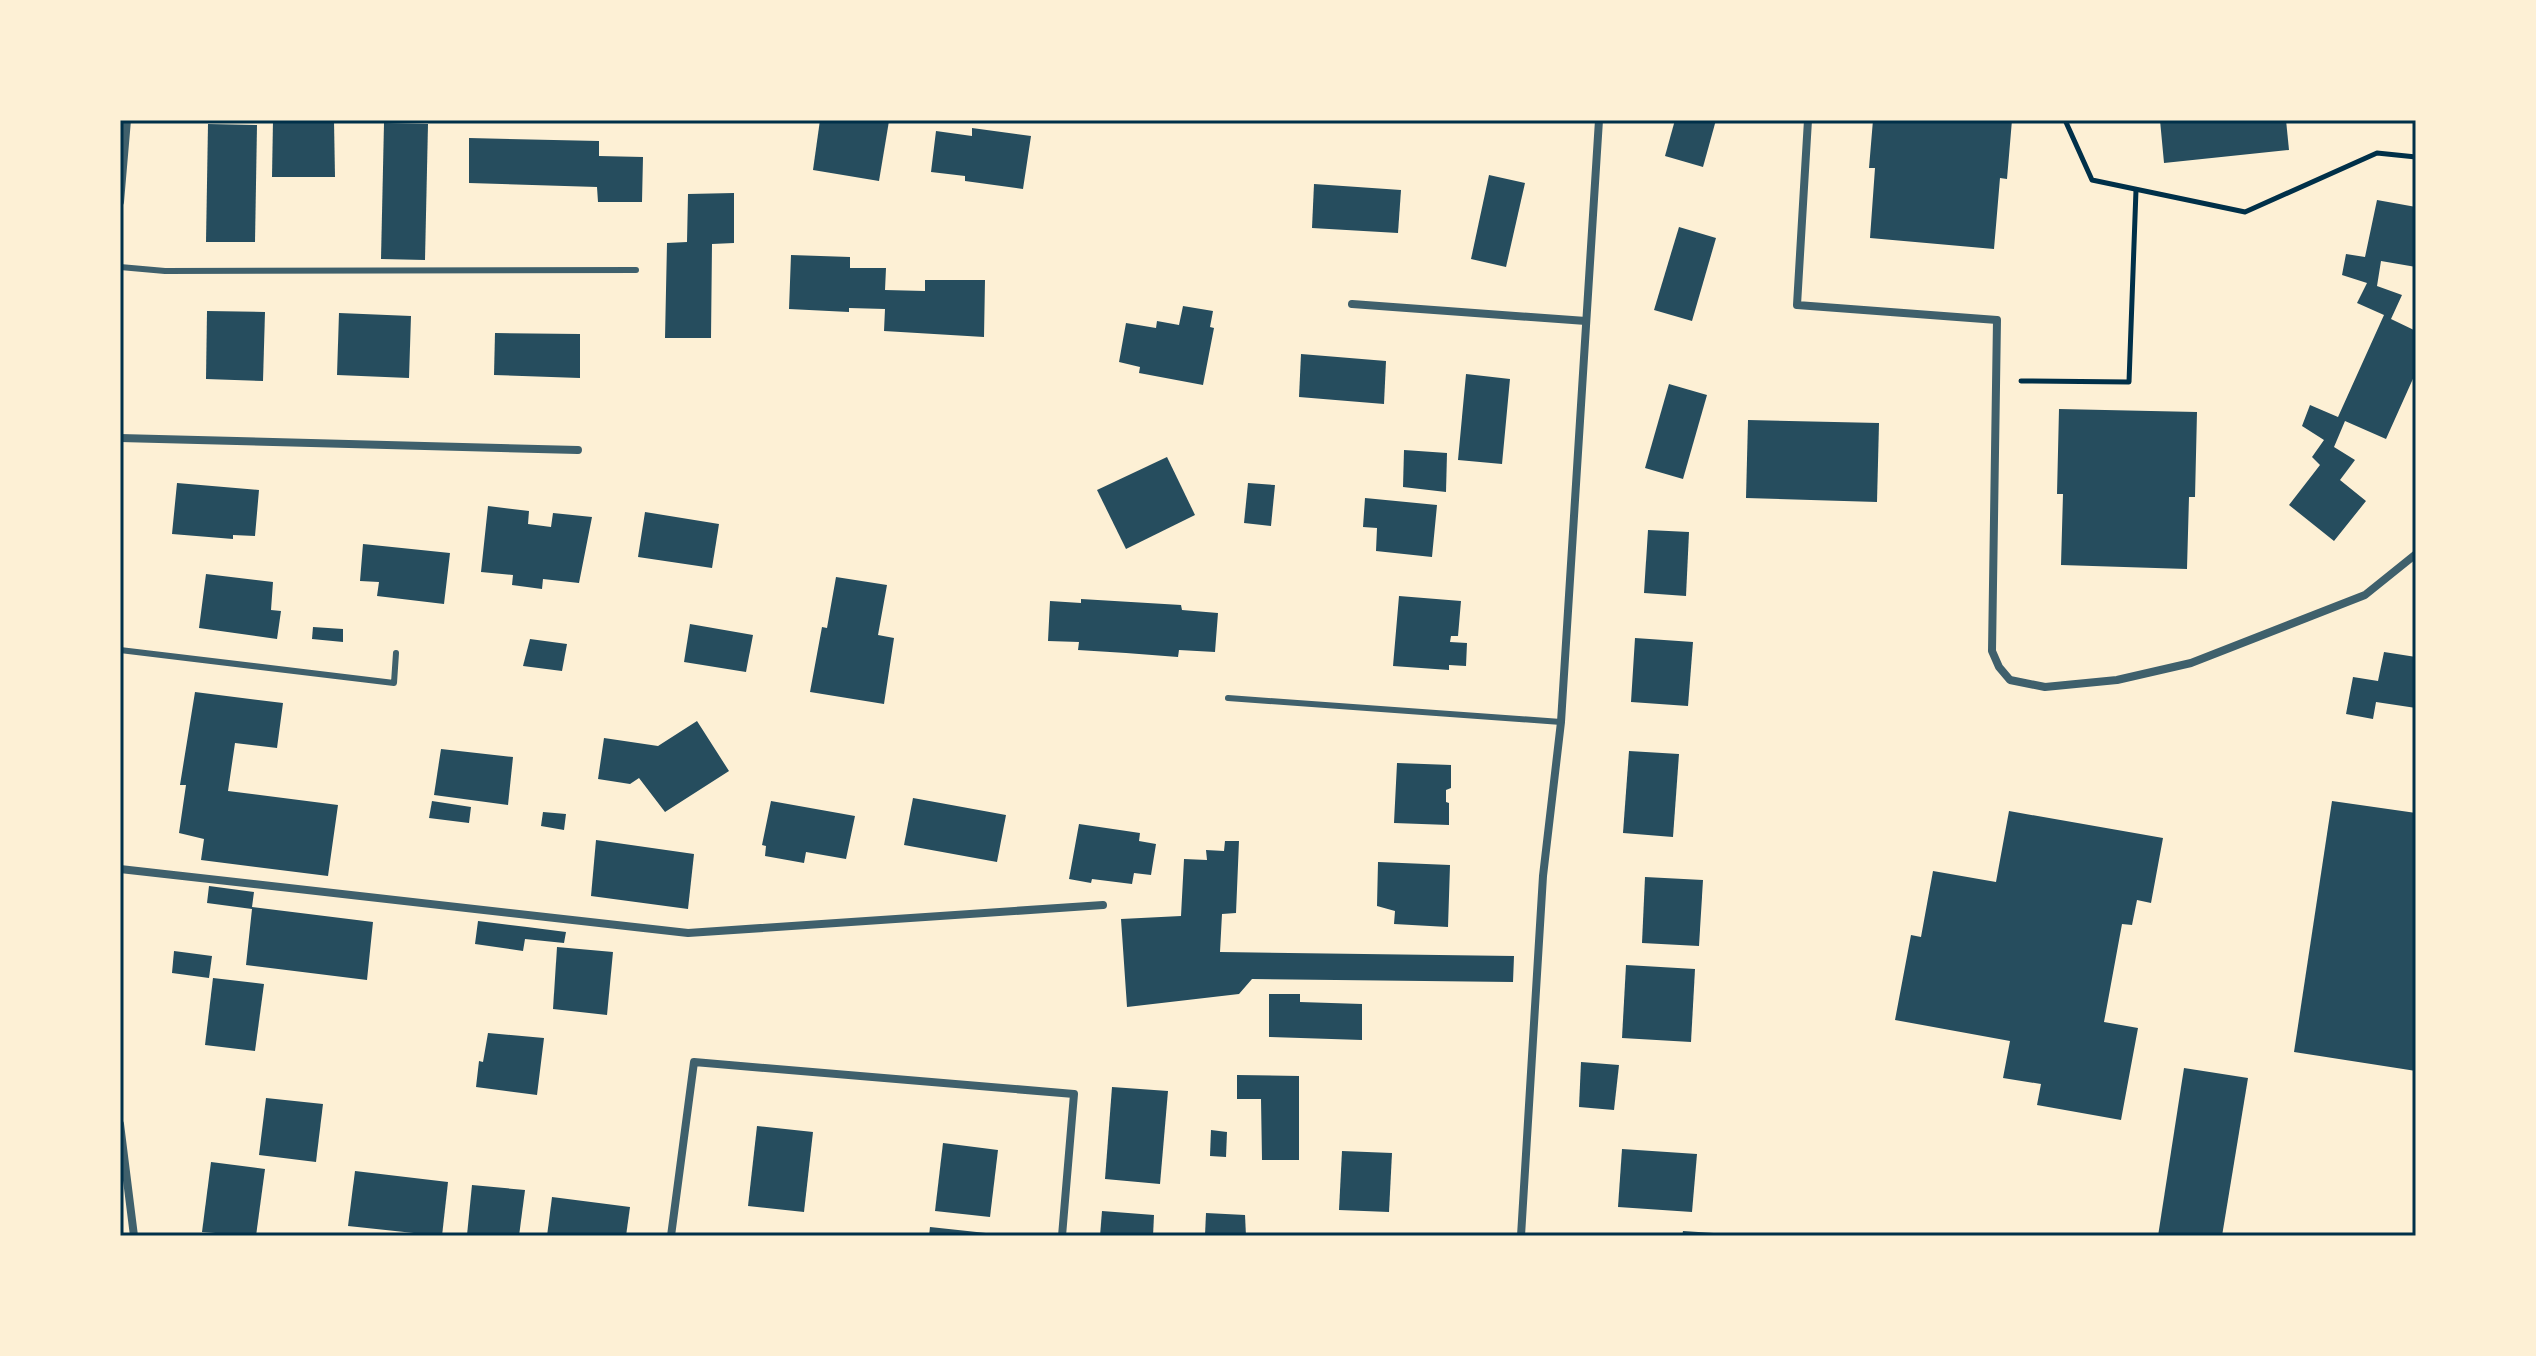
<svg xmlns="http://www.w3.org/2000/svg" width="2536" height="1356" font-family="Commissioner,sans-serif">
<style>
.building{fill:#264d5e}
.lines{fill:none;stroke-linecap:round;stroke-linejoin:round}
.path{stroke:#003049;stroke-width:5}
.service{stroke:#3f606c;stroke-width:6}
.minor{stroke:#3f606c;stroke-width:8}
.neatline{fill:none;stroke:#003049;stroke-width:3}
</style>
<rect width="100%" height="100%" fill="#fdf0d5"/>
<g class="building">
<path d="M273,120l61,1 1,56h-63z"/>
<path d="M820,120l69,1 -10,60 -66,-11z"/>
<path d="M1675,120h41l-13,47 -38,-11z"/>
<path d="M1873,120h139l-5,59 -7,-1 -6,71 -124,-11 5,-70h-6z"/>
<path d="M2160,120h126l3,30 -125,13z"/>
<path d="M384,123l44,1 -3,136 -44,-1z"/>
<path d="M208,124l49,1 -2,117h-49z"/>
<path d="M972,128l59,8 -8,53 -58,-8v-5l-34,-4 5,-41 36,5z"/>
<path d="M469,138l130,3v15l44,1 -1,45h-44l-1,-15 -128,-4z"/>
<path d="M1489,175l36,8 -19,84 -35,-8z"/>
<path d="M1314,184l87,6 -3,43 -86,-5z"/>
<path d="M734,193v50l-22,1 -1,94h-46l2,-95 20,-1 1,-48z"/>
<path d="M2377,200l39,7v60l-35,-6 -4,25 25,9 -11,24 25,12v41l-30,67 -41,-18 -11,26 21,13 -15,20 26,21 -32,40 -45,-36 31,-40 -8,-8 12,-17 -22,-14 8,-21 28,12 46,-102 -27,-12 10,-20 -25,-8 4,-21 19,3z"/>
<path d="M1679,227l37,11 -24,83 -38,-11z"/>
<path d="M791,255l59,2v11h36l-1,22 40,1v-11h60l-1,57 -100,-6 1,-22 -36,-1v4l-60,-3z"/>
<path d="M1183,306l30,5 -3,16 4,1 -11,57 -64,-12 1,-6 -21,-5 7,-39 30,5 1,-7 22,4z"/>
<path d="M207,311l58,1 -2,69 -57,-2z"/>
<path d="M339,313l72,3 -2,62 -72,-3z"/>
<path d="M495,333l85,1v44l-86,-3z"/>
<path d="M1301,354l85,7 -2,43 -85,-7z"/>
<path d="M1466,374l44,5 -8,85 -44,-4z"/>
<path d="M1669,384l38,11 -24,84 -38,-11z"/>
<path d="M2059,409l138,3 -2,85h-6l-2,72 -126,-4 2,-71h-6z"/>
<path d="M1748,420l131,3 -2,79 -131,-4z"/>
<path d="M1404,450l43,3 -1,39 -43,-5z"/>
<path d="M1167,457l28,58 -69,34 -29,-59z"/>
<path d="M177,483l82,7 -4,46 -22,-1v4l-61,-5z"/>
<path d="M1248,483l27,2 -4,41 -27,-3z"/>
<path d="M1365,498l72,7 -5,52 -56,-6 1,-23 -14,-1z"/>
<path d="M488,506l41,5 -1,13 23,3 2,-14 39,4 -13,66 -36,-4 -1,10 -30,-4 1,-10 -32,-3z"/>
<path d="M645,512l74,12 -7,44 -74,-11z"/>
<path d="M1648,530l41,2 -3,64 -42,-3z"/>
<path d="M363,544l87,9 -6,51 -67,-8 2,-14 -19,-1z"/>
<path d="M206,574l67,8 -2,28 10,1 -4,28 -78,-11z"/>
<path d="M836,577l51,8 -9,50 16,3 -10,66 -74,-12 12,-65 5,1z"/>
<path d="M1399,596l62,5 -3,35h-7l-1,6 17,1 -1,23 -17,-1v5l-56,-4z"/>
<path d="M1081,599l100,6 1,5 36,3 -3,39 -36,-2 -1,7 -52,-4 -48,-3 1,-8 -31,-1 2,-40 31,2z"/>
<path d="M690,624l63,11 -7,37 -62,-10z"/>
<path d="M313,627l30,2v13l-31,-3z"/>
<path d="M1635,638l58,4 -5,64 -57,-4z"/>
<path d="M530,639l37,5 -5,27 -39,-5z"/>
<path d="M2384,652l32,5v51l-40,-6 -3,17 -27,-5 7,-37 25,4z"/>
<path d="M195,692l88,11 -6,45 -42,-5 -7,48 110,14 -10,71 -127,-16 3,-21 -25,-6 7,-48h-6z"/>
<path d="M697,721l32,50 -64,41 -26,-34 -9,6 -32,-5 6,-41 54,8z"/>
<path d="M441,749l72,8 -5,48 -74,-10z"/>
<path d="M1629,751l50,3 -6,83 -50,-4z"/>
<path d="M1397,763l54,2v23l-5,2v12l3,1v22l-55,-2z"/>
<path d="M913,798l93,17 -9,47 -93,-17z"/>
<path d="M432,801l39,6 -2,16 -40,-5z"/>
<path d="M771,801l84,15 -9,43 -40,-7 -2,11 -39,-7 1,-10 -4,-1z"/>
<path d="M2332,801l84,12v258l-122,-19z"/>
<path d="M2009,811l154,27 -12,65 -14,-3 -5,25 -10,-1 -18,98 34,6 -17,92 -84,-15 4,-21 -38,-6 7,-37 -115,-21 16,-85 10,2 12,-66 63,11z"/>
<path d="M543,812l23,2 -2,16 -23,-4z"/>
<path d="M1079,824l61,9 -1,8 17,3 -5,31 -17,-2 -2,11 -40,-5 -1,4 -22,-4z"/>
<path d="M596,840l98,14 -6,55 -97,-13z"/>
<path d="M1225,841h14l-3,72 -14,1 -2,38 294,4 -1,26 -261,-3 -13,15 -112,13 -6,-88 60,-3 3,-57 23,1 -1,-10 18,1z"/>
<path d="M1378,862l72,3 -2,62 -54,-3 1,-13 -18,-5z"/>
<path d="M1645,877l58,3 -4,66 -57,-3z"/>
<path d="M209,886l45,6 -2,15 121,15 -6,58 -121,-15 6,-56 -45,-6z"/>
<path d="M478,921l49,6 39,5 -2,11 -39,-4 -2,12 -48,-7z"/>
<path d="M557,947l56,5 -6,63 -54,-6z"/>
<path d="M174,951l38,5 -3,22 -37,-5z"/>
<path d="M1626,965l69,4 -4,73 -69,-4z"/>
<path d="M213,978l51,6 -9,67 -50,-6z"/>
<path d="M1269,994h31v8l62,2v36l-93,-3z"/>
<path d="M488,1033l56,5 -7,57 -61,-8 3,-26 4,1z"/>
<path d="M1581,1062l38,3 -5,45 -35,-3z"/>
<path d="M2184,1068l64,10 -26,158h-64z"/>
<path d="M1237,1075l62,1v84h-37l-1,-61h-24z"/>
<path d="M1112,1087l56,4 -8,93 -55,-5z"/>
<path d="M266,1098l57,6 -7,58 -57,-7z"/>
<path d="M757,1126l56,6 -9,80 -56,-6z"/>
<path d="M1211,1130l16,2 -1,25 -16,-1z"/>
<path d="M943,1143l55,7 -8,67 -55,-6z"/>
<path d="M1622,1149l75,5 -5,58 -74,-5z"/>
<path d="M1342,1151l50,2 -3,59 -50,-2z"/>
<path d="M211,1162l54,7 -9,67 -54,-4z"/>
<path d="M355,1171l93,11 -6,54 -94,-10z"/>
<path d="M472,1185l53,5 -6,46 -52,-1z"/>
<path d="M552,1197l78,10 -4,29h-79z"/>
<path d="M1102,1211l52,4 -1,21h-53z"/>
<path d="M1206,1213l39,2 1,21 -41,-1z"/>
<path d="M930,1227l56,6v3h-57z"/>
<path d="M1683,1231l46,3v2h-47z"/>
</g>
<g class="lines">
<g class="path">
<path d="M2065,120l27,60 153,32 132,-59 39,4"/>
<path d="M2021,381l108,1 7,-192"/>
</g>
<g class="service">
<path d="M120,267l45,4 471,-1"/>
<path d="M120,650l274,33 2,-30"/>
<path d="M1228,698l333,24"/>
</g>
<g class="minor">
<path d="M1808,120l-11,185 200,15 -5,331 7,16 11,13 35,7 72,-7 74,-17 174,-68 51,-41"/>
<path d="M120,202l7,-82"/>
<path d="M1352,304l234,17"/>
<path d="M120,438l458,12"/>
<path d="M120,869l568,64 415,-28"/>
<path d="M120,1124l14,112"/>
<path d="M671,1236l23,-174 380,32 -12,142"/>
<path d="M1521,1236l22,-360 18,-154 38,-602"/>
</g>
</g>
<rect width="2536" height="1356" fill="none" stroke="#fdf0d5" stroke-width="244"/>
<rect x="122" y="122" width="2292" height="1112" class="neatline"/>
</svg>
